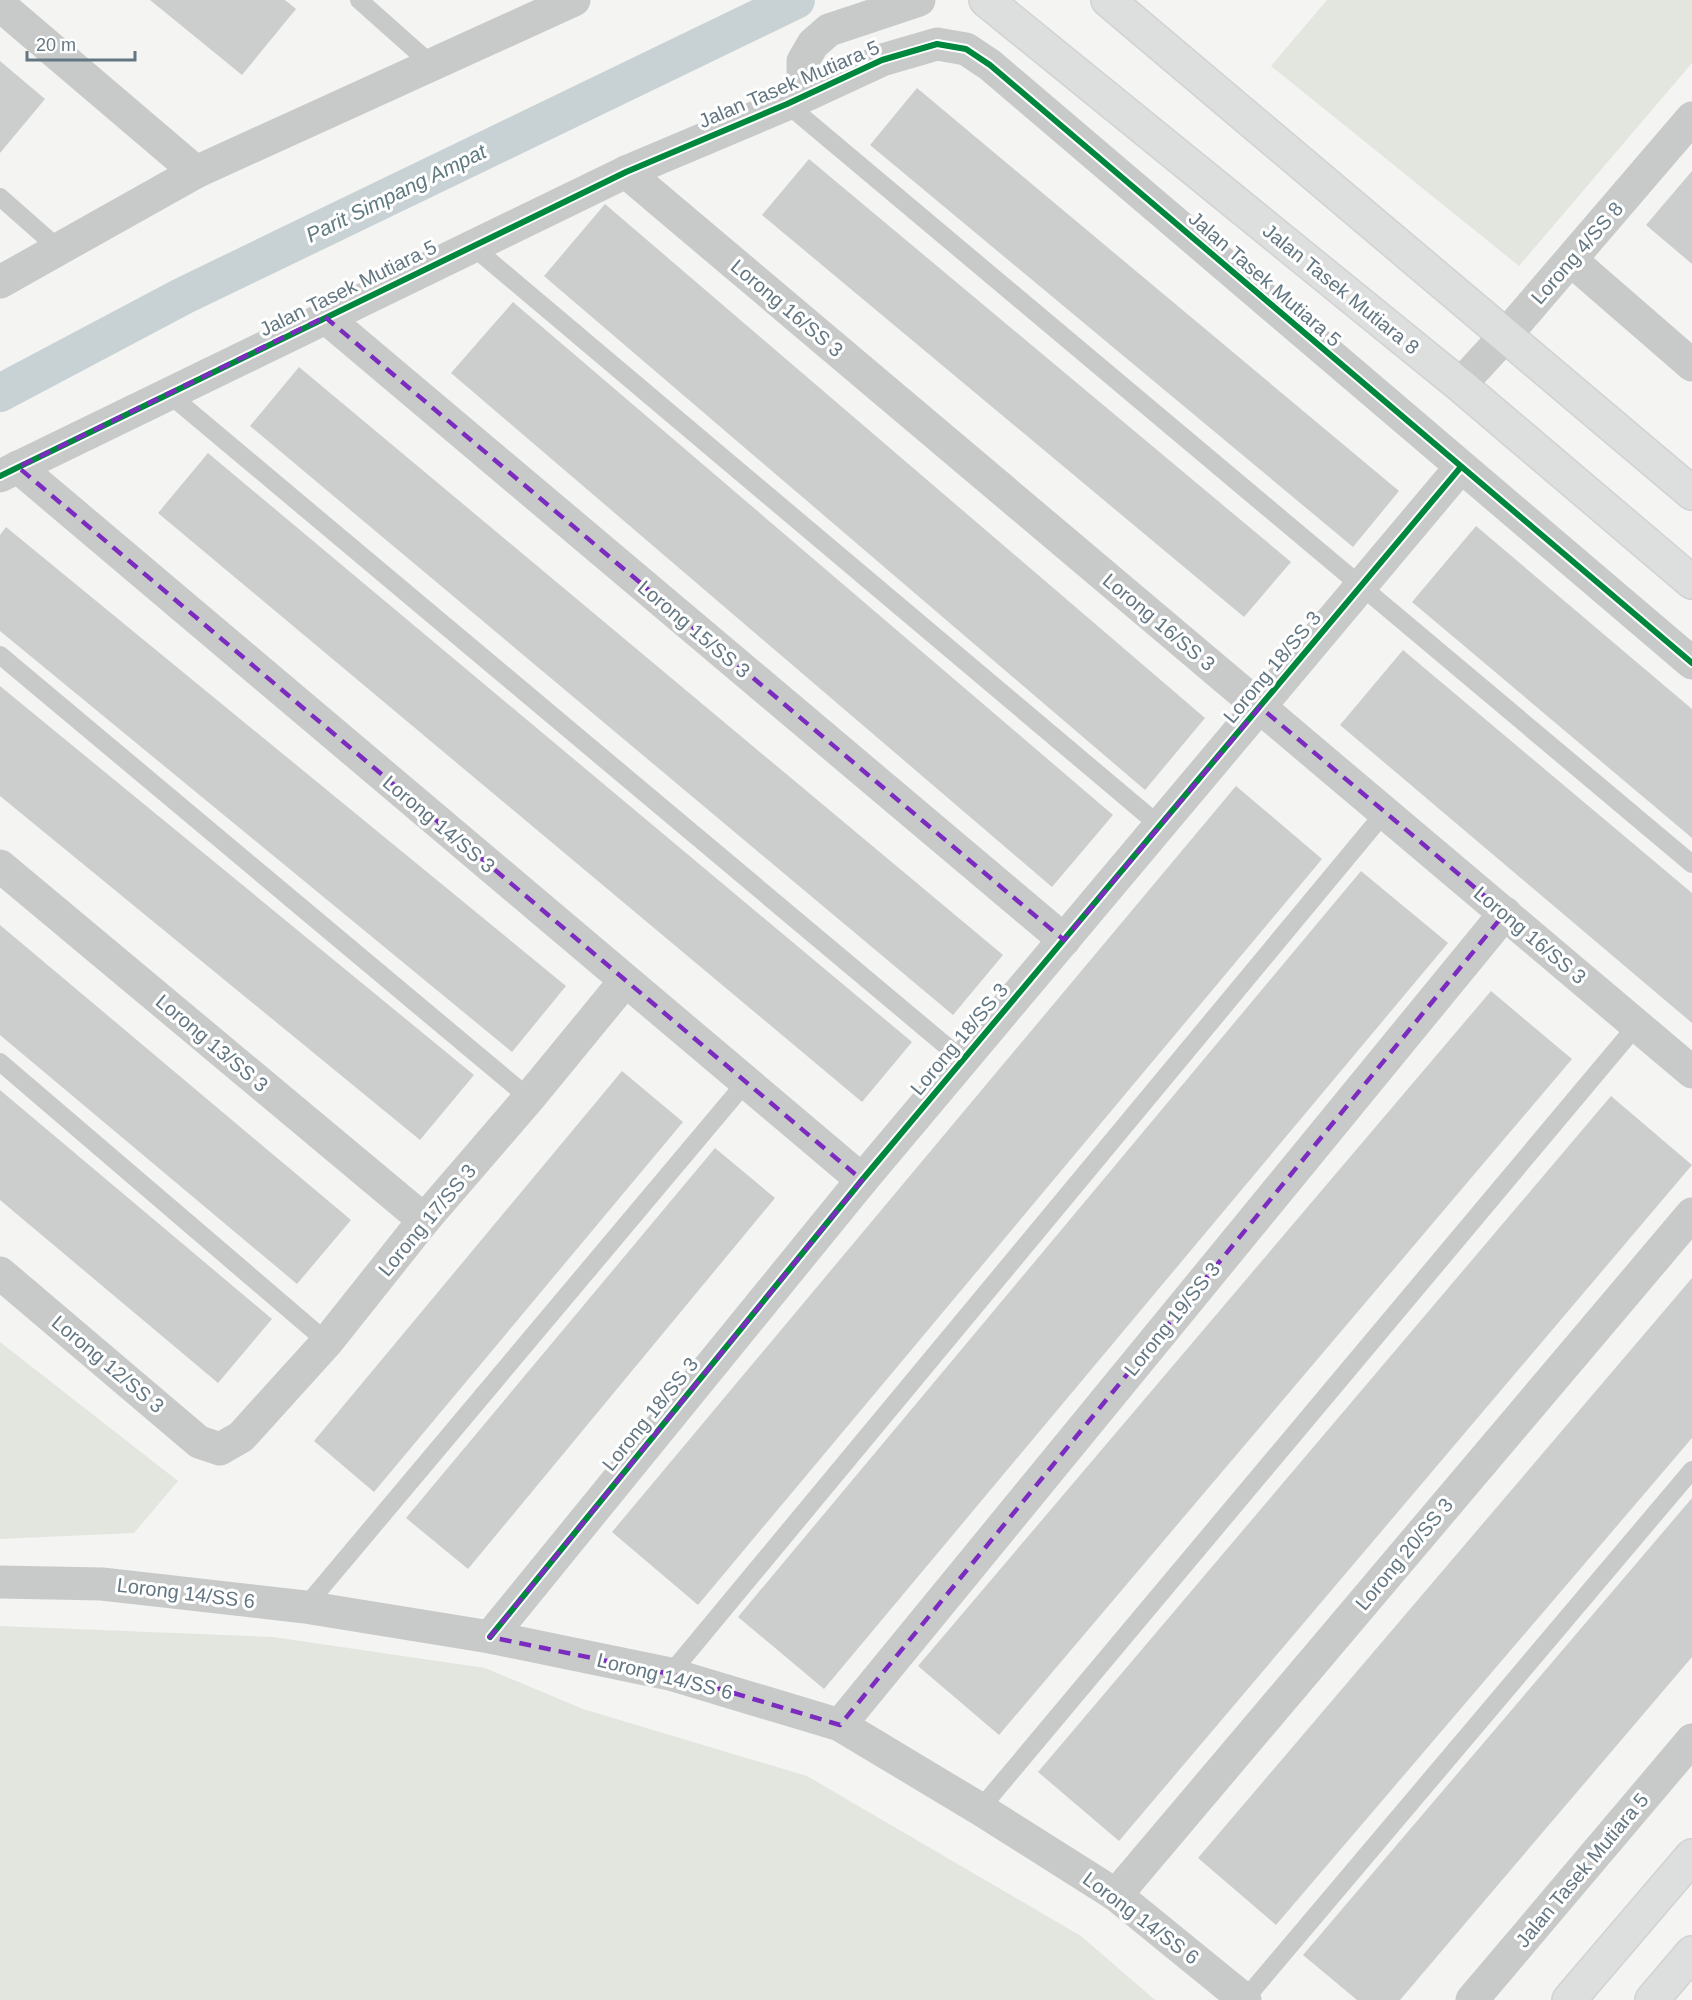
<svg xmlns="http://www.w3.org/2000/svg" width="1692" height="2000" font-family="Arial,sans-serif">
<style>
.green{fill:#e3e6df}
.lines{fill:none;stroke-linecap:round;stroke-linejoin:round}
.canal{stroke:#c8d2d4;stroke-width:38}
.building{fill:#cccece}
.secondary-casing{stroke:#d1d2d3;stroke-width:36}
.lane{stroke:#c8caca;stroke-width:18}
.street{stroke:#c8caca;stroke-width:33}
.secondary{stroke:#dddede;stroke-width:33}
.cycleway-casing{stroke:#fff;stroke-width:10}
.cycleway{stroke:#00873e;stroke-width:6}
.marked{fill:none;stroke:#7b2cbf;stroke-width:4.5;stroke-dasharray:12 8;stroke-linejoin:round}
.labels{text-anchor:middle;dominant-baseline:central;stroke-width:6;stroke-linejoin:round;paint-order:stroke}
.street-label{font-size:20px;fill:#637783;stroke:#fff}
.water-label{font-size:21px;font-style:italic;fill:#5f7a80;stroke:#fff}
</style>
<rect width="100%" height="100%" fill="#f4f4f2"/>
<g class="green">
<path d="M1327,0h365v63l-173,203 -248,-200z"/>
<path d="M0,1342l178,139 -44,52 -134,6z"/>
<path d="M0,1626l273,11 212,31 98,41 224,67 274,160 74,64h-1155z"/>
</g>
<g class="lines">
<path class="canal" d="M0,393l183,-97 613,-296"/>
</g>
<g class="building">
<path d="M150,0h135l11,9 -54,66z"/>
<path d="M0,61l45,38 -45,54z"/>
<path d="M917,88l482,403 -46,56 -483,-402z"/>
<path d="M809,159l482,403 -47,55 -482,-402z"/>
<path d="M1692,171v93l-46,-39z"/>
<path d="M605,204l600,514 -60,72 -601,-514z"/>
<path d="M513,302l600,513 -61,72 -601,-514z"/>
<path d="M299,367l704,588 -50,60 -703,-589z"/>
<path d="M208,453l704,589 -50,60 -704,-589z"/>
<path d="M1476,526l216,183v129l-280,-236z"/>
<path d="M6,527l560,459 -54,66 -512,-421v-96z"/>
<path d="M1403,650l289,243v130l-352,-298z"/>
<path d="M0,686l474,389 -54,65 -420,-344z"/>
<path d="M1236,786l86,73 -624,746 -86,-73z"/>
<path d="M1361,871l87,72 -624,746 -86,-72z"/>
<path d="M0,925l351,295 -54,64 -297,-249z"/>
<path d="M1491,991l81,68 -573,676 -81,-69z"/>
<path d="M622,1071l61,51 -309,370 -60,-51z"/>
<path d="M0,1090l272,229 -54,64 -218,-183z"/>
<path d="M1611,1096l81,69 -573,676 -81,-69z"/>
<path d="M715,1148l60,50 -307,371 -62,-51z"/>
<path d="M1692,1278v160l-416,487 -78,-67z"/>
<path d="M1692,1498v159l-292,343h-43l-54,-45z"/>
</g>
<g class="lines">
<defs>
<g id="secondary">
<path d="M986,0l474,385 232,197"/>
<path d="M1108,0l584,493"/>
<path d="M1569,2000l123,-144"/>
<path d="M1652,2000l40,-47"/>
</g>
</defs>
<use href="#secondary" class="secondary-casing"/>
<g class="lane">
<path d="M359,0l73,65"/>
<path d="M787,104l905,760"/>
<path d="M0,197l59,52"/>
<path d="M472,246l688,580"/>
<path d="M169,394l794,666"/>
<path d="M0,655l529,443"/>
<path d="M0,1062l327,280"/>
<path d="M305,1607l441,-525"/>
<path d="M670,1674l715,-862"/>
<path d="M980,1809l657,-784"/>
<path d="M1245,1999l447,-529"/>
</g>
<g class="street">
<path d="M0,5l196,167"/>
<path d="M803,96v-35l10,-17 16,-14 90,-30"/>
<path d="M626,172l1066,900"/>
<path d="M1571,260l121,105"/>
<path d="M0,282l196,-110 378,-172"/>
<path d="M325,317l739,623"/>
<path d="M1460,385l45,-49 187,-218"/>
<path d="M18,467l844,713"/>
<path d="M0,476l626,-304 161,-68 95,-44 55,-16 29,5 24,16 702,598"/>
<path d="M0,866l424,354"/>
<path d="M0,1273l199,169 21,7 21,-12 86,-95 97,-122 105,-122 96,-117"/>
<path d="M0,1582l102,2 203,23 185,30 180,37 170,51 140,84 136,86 129,105"/>
<path d="M490,1637l372,-457 598,-712"/>
<path d="M840,1725l665,-812"/>
<path d="M1116,1895l576,-681"/>
<path d="M1472,2000l220,-260"/>
</g>
<use href="#secondary" class="secondary"/>
<defs>
<g id="cycleway">
<path d="M0,476l626,-304 161,-68 95,-44 55,-16 29,5 24,16 702,598"/>
<path d="M490,1637l372,-457 598,-712"/>
</g>
</defs>
<use href="#cycleway" class="cycleway-casing"/>
<use href="#cycleway" class="cycleway"/>
</g>
<path class="marked" d="M325,317l739,623 196,-233 245,206 -665,812 -170,-51 -180,-37 372,-457 -844,-713z"/>
<g class="labels">
<g class="street-label">
<text transform="translate(789 84) rotate(-23)">Jalan Tasek Mutiara 5</text>
<text transform="translate(1577 253) rotate(-49)">Lorong 4/SS 8</text>
<text transform="translate(1265 279) rotate(41)">Jalan Tasek Mutiara 5</text>
<text transform="translate(348 288) rotate(-26)">Jalan Tasek Mutiara 5</text>
<text transform="translate(1341 289) rotate(39)">Jalan Tasek Mutiara 8</text>
<text transform="translate(787 308) rotate(40)">Lorong 16/SS 3</text>
<text transform="translate(1159 622) rotate(40)">Lorong 16/SS 3</text>
<text transform="translate(694 629) rotate(40)">Lorong 15/SS 3</text>
<text transform="translate(1272 667) rotate(-50)">Lorong 18/SS 3</text>
<text transform="translate(439 824) rotate(40)">Lorong 14/SS 3</text>
<text transform="translate(1530 935) rotate(40)">Lorong 16/SS 3</text>
<text transform="translate(959 1039) rotate(-50)">Lorong 18/SS 3</text>
<text transform="translate(212 1043) rotate(40)">Lorong 13/SS 3</text>
<text transform="translate(427 1220) rotate(-50)">Lorong 17/SS 3</text>
<text transform="translate(1172 1319) rotate(-51)">Lorong 19/SS 3</text>
<text transform="translate(108 1364) rotate(40)">Lorong 12/SS 3</text>
<text transform="translate(650 1414) rotate(-51)">Lorong 18/SS 3</text>
<text transform="translate(1404 1554) rotate(-50)">Lorong 20/SS 3</text>
<text transform="translate(186 1593) rotate(7)">Lorong 14/SS 6</text>
<text transform="translate(665 1676) rotate(14)">Lorong 14/SS 6</text>
<text transform="translate(1582 1870) rotate(-50)">Jalan Tasek Mutiara 5</text>
<text transform="translate(1141 1918) rotate(37)">Lorong 14/SS 6</text>
</g>
<g class="water-label">
<text transform="translate(396 193) rotate(-26)">Parit Simpang Ampat</text>
</g>
</g>
<path d="M27 51v9h108v-9" fill="none" stroke="#637783" stroke-width="3"/>
<text x="36" y="51" font-size="18" fill="#637783" stroke="#ffffff" stroke-width="4.5" paint-order="stroke">20 m</text>
</svg>
